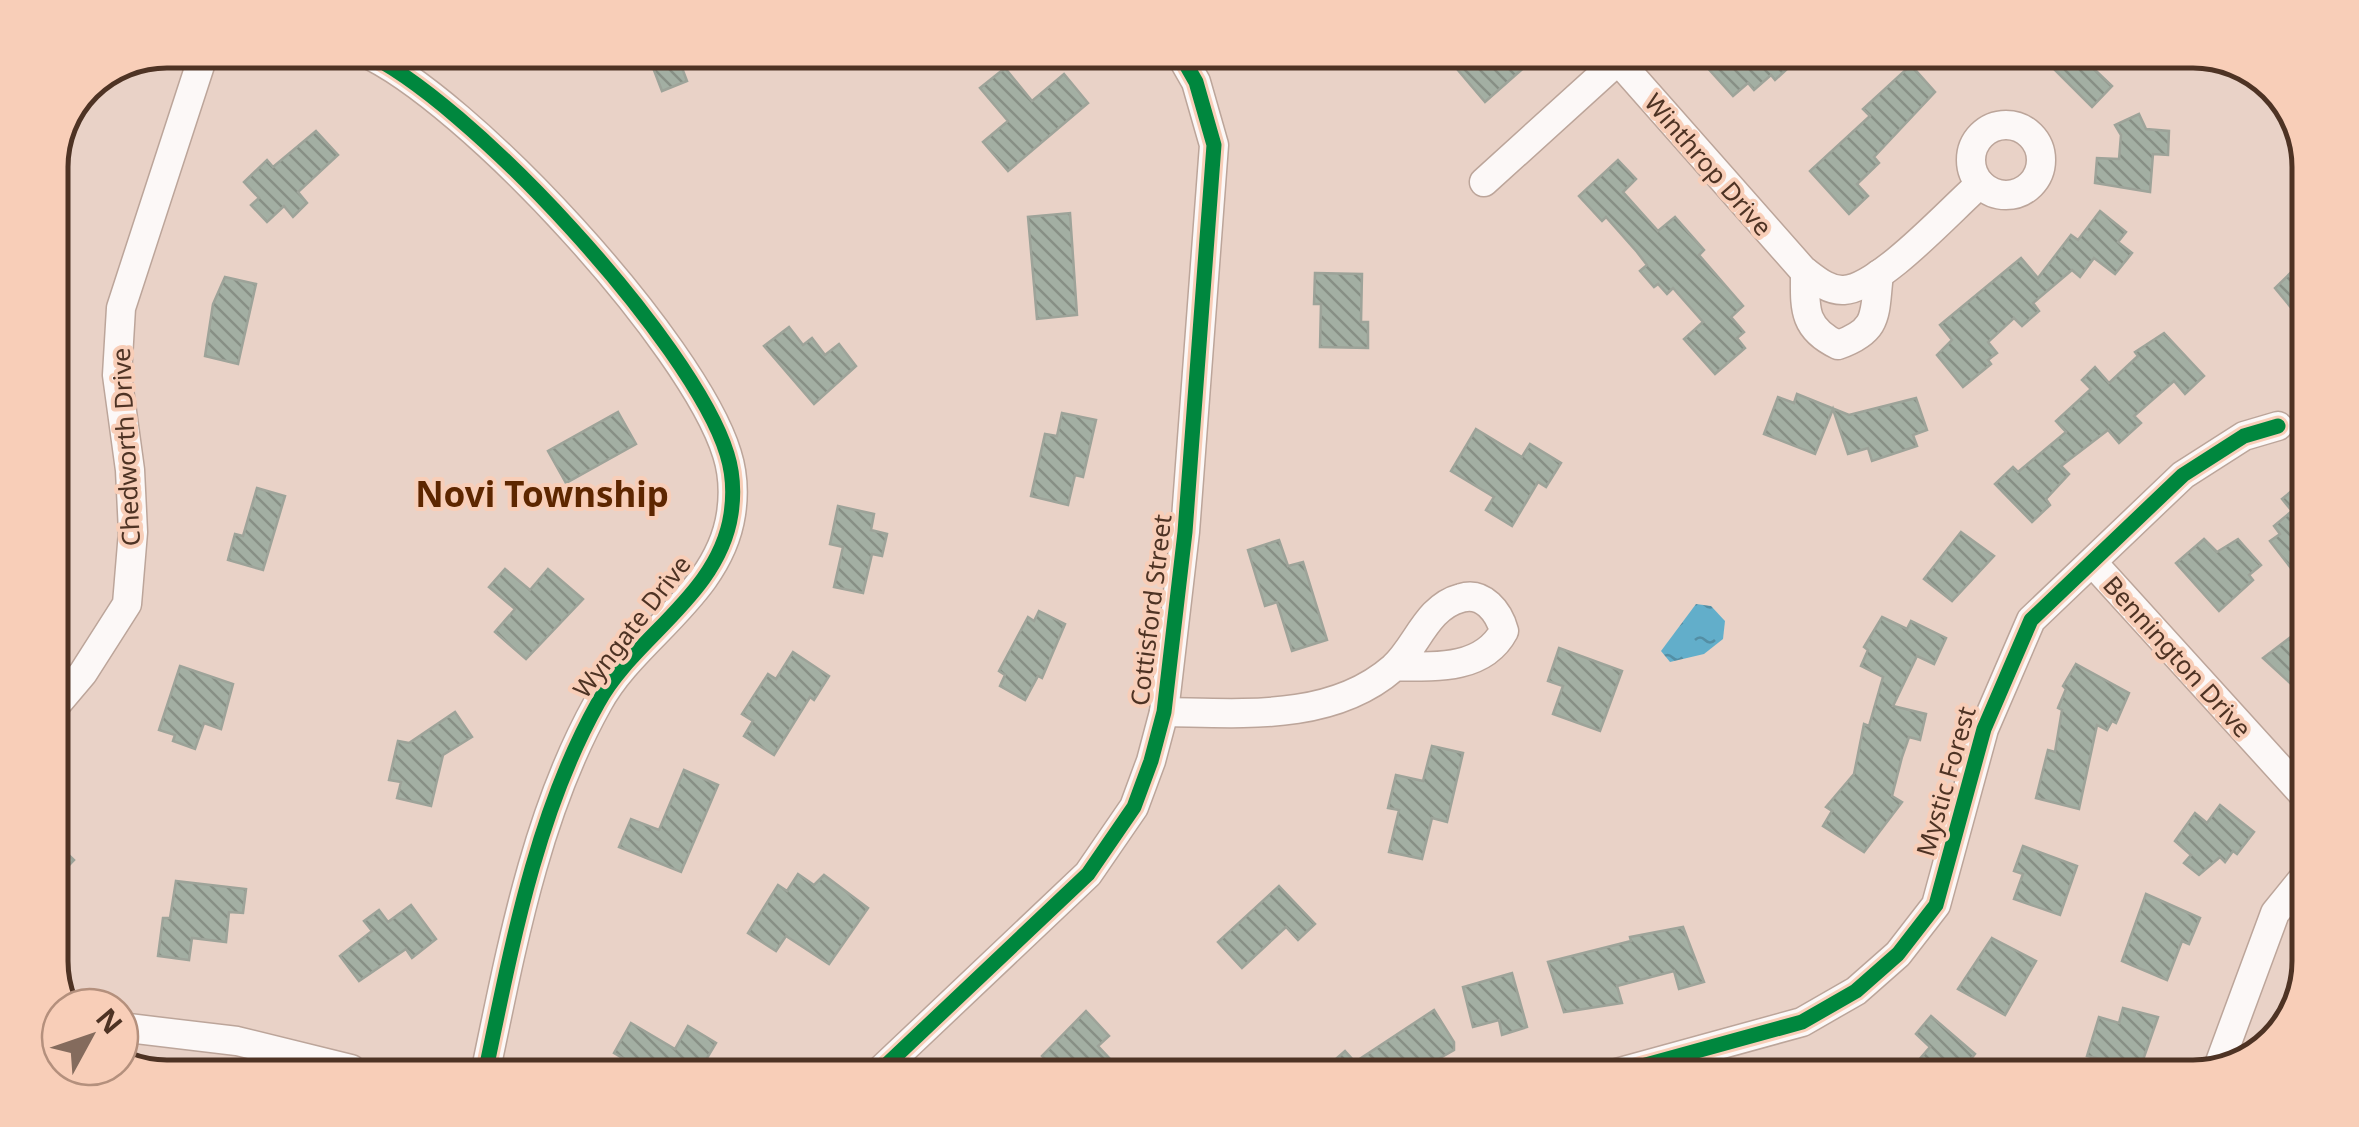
<svg xmlns="http://www.w3.org/2000/svg" width="2359" height="1127" font-family="'Noto Sans',sans-serif">
<style>
.water{fill:url(#water-ripples)}
.building{fill:url(#building-back-hatch);stroke:#9da399;stroke-width:2.5}
.lines{fill:none;stroke-linecap:round;stroke-linejoin:round}
.minor-casing{stroke:#bca59a;stroke-width:31}
.minor{stroke:#fcf8f7;stroke-width:28}
.cycleway-casing{stroke:#f8ceb8;stroke-width:21}
.cycleway{stroke:#00873e;stroke-width:15}
.labels{text-anchor:middle;dominant-baseline:central;stroke-width:8;stroke-linejoin:round;paint-order:stroke}
.street-label{font-size:25px;fill:#4e3324;stroke:#f8ceb8}
.district-label{font-size:35px;font-weight:bold;fill:#5d2600;stroke:#f8ceb8}
.rim{fill:none;stroke:#4e3324;stroke-width:5}
</style>
<defs>
<pattern id="water-ripples" width="26" height="14" patternUnits="userSpaceOnUse" patternTransform="scale(2.5)"><rect width="26" height="14" fill="#62aeca"/><path d="M2 4q2-2 4 0t4 0M15 11q2-2 4 0t4 0" fill="none" stroke="#538ea4"/></pattern>
<pattern id="building-back-hatch" width="6" height="6" patternUnits="userSpaceOnUse" patternTransform="scale(2.5)"><rect width="6" height="6" fill="#a3afa3"/><path d="M-1 5l2 2M0 0l6 6M5-1l2 2" fill="none" stroke="#878f85"/></pattern>
</defs>
<rect width="100%" height="100%" fill="#e9d2c7"/>
<path class="water" d="M1696,604l15,2 14,15 -2,18 -19,15 -34,8 -9,-11z"/>
<g class="building">
<path d="M647,52h29l11,29 -25,10z"/>
<path d="M1446,56h91l-52,46z"/>
<path d="M1716,57h84l-25,23 -4,-5 -17,15 -6,-7 -15,13 -27,-30z"/>
<path d="M2043,58l60,1 -9,10 18,17 -20,21z"/>
<path d="M1911,65l24,27 -61,65 5,6 -22,21 11,12 -19,18 -39,-43 60,-55 -7,-7z"/>
<path d="M1005,68l27,33 32,-27 24,29 -80,68 -25,-29 25,-21 -28,-33z"/>
<path d="M2139,114l7,15 23,2 -1,24 -15,-1 -3,38 -55,-9 2,-25 22,1 2,-24 -6,-10z"/>
<path d="M316,131l22,24 -40,37 9,11 -14,14 -9,-11 -17,16 -16,-17 8,-7 -15,-16 23,-22 6,7z"/>
<path d="M1618,160l18,19 -13,13 35,39 17,-14 29,33 -5,5 44,51 -12,11 13,15 -7,6 8,10 -30,26 -31,-35 19,-17 -30,-34 -6,6 -9,-10 -4,3 -14,-16 7,-6 -10,-13 -31,-35 -4,4 -23,-25z"/>
<path d="M2100,211l26,21 -8,10 14,11 -17,21 -21,-16 -14,19 -8,-7 -39,33 6,8 -17,15 -8,-8 -26,24 9,11 -9,7 3,4 -28,23 -26,-32 15,-15 -12,-15 81,-67 17,20 33,-43 7,5z"/>
<path d="M1070,213l7,102 -40,4 -9,-102z"/>
<path d="M2308,256l-1,71 -32,-39z"/>
<path d="M1315,273l47,1 -1,48h7v26l-48,-1 1,-43h-7z"/>
<path d="M225,277l31,7 -18,80 -33,-8 8,-52z"/>
<path d="M789,327l14,18 9,-7 13,17 14,-11 17,22 -42,38 -50,-58z"/>
<path d="M2164,333l40,43 -19,18 -11,-13 -40,35 7,7 -22,20 -11,-13 -47,36 8,8 -23,25 4,6 -18,17 -37,-38 18,-17 5,5 48,-40 -10,-11 35,-32 -9,-9 13,-13 14,16 29,-27 -3,-4z"/>
<path d="M1797,394l52,21 67,-17 11,32 -14,5 4,11 -45,15 -4,-13 -20,6 -15,-45 -18,45 -51,-20 14,-37 16,6z"/>
<path d="M618,412l18,32 -70,39 -18,-32z"/>
<path d="M1062,413l34,7 -13,57 -8,-2 -7,30 -37,-9 14,-62 12,2z"/>
<path d="M1476,429l46,28 8,-13 31,19 -15,24 -8,-5 -26,44 -26,-16 8,-13 -43,-26z"/>
<path d="M2305,480v21l-1,84 -34,-44 10,-7 -6,-8 18,-15 -10,-12z"/>
<path d="M257,488l28,8 -22,74 -35,-10 7,-26 8,2z"/>
<path d="M838,506l36,8 -3,16 16,4 -5,22 -10,-2 -9,39 -29,-6 9,-40 -13,-3z"/>
<path d="M1961,532l33,24 -42,45 -28,-22z"/>
<path d="M2204,539l13,13 21,-13 23,26 -12,10 4,5 -34,31 -43,-48z"/>
<path d="M1279,540l9,26 15,-4 24,78 -35,11 -15,-49 -12,4 -17,-56z"/>
<path d="M505,569l25,21 18,-21 35,30 -57,60 -31,-27 20,-23 -26,-22z"/>
<path d="M1039,611l26,13 -23,54 -4,-2 -13,24 -25,-14 5,-11 -6,-4 29,-54 6,4z"/>
<path d="M1882,617l25,12 4,-8 35,17 -12,26 -17,-8 -24,50 33,8 -6,26 -11,-3 -7,20 -10,39 10,6 -38,50 -41,-26 9,-15 -6,-4 28,-33 10,-50 5,2 14,-49 -22,-11 7,-16 -4,-3z"/>
<path d="M2304,627l-1,68 -40,-37z"/>
<path d="M1559,648l63,23 -22,60 -47,-17 10,-28 -15,-5z"/>
<path d="M793,652l36,24 -15,24 -4,-3 -36,58 -30,-19 9,-15 -11,-7 26,-40 8,5z"/>
<path d="M2076,664l53,29 -13,30 -4,-2 -5,9 -10,-5 -18,84 -43,-11 12,-48 7,2 7,-42 -4,-2 8,-19 -3,-3z"/>
<path d="M180,666l53,18 -12,45 -17,-6 -9,26 -22,-8 2,-6 -16,-5z"/>
<path d="M455,712l17,25 -29,18 -12,51 -34,-8 4,-16 -12,-2 9,-39 11,2z"/>
<path d="M1432,746l31,7 -16,69 -15,-4 -10,41 -33,-7 10,-42 -11,-2 8,-33 27,6z"/>
<path d="M684,770l34,15 -37,87 -62,-25 12,-28 28,11z"/>
<path d="M2220,805l34,27 -17,22 -4,-3 -8,11 -5,-5 -21,18 -15,-12 7,-8 -16,-14 20,-28 12,10z"/>
<path d="M50,837l24,23 -24,25z"/>
<path d="M2023,846l54,20 -17,49 -46,-16 9,-25 -9,-3z"/>
<path d="M798,874l16,11 10,-10 44,33 -39,56 -43,-28 -10,15 -28,-18 30,-48 9,6z"/>
<path d="M176,881l70,8 -3,24 -14,-1 -3,30 -34,-4 -3,22 -31,-4 5,-38h7z"/>
<path d="M1279,886l36,38 -17,16 -12,-13 -44,41 -24,-26z"/>
<path d="M2146,894l54,24 -11,26 -7,-3 -15,39 -45,-19z"/>
<path d="M411,905l25,34 -24,19 -6,-9 -47,32 -19,-25 32,-25 -8,-10 15,-11 9,12z"/>
<path d="M1683,927l21,55 -25,7 -5,-18 -57,15 5,17 -58,9 -16,-50 83,-21 -1,-4z"/>
<path d="M1992,938l44,23 -31,54 -47,-26z"/>
<path d="M1512,973l15,54 -25,8 -3,-15 -26,7 -10,-40z"/>
<path d="M2123,1008l35,9 -21,60 -29,-6 2,-10 -23,-5 12,-39 20,6z"/>
<path d="M1434,1010l20,32v8l-19,11 -25,13 -90,-1 25,-22 10,11z"/>
<path d="M1086,1011l23,25 -11,10 12,13 -15,13h-37l-16,-16z"/>
<path d="M1931,1016l44,38 -18,22h-52l25,-29 -14,-13z"/>
<path d="M631,1023l44,26 13,-23 28,17 -16,27h-57l-29,-17z"/>
</g>
<g class="lines">
<defs>
<g id="minor">
<path d="M361,51c107,47 332,292 366,403 6,19 7,40 4,60 -12,81 -98,124 -133,189 -62,111 -86,242 -112,366"/>
<path d="M1614,56l189,214c12,9 25,21 41,20 36,-2 107,-81 136,-106"/>
<circle cx="2006" cy="160" r="35"/>
<path d="M1484,182l139,-126"/>
<path d="M1805,272c0,35 -3,56 33,73 42,-15 36,-31 41,-71"/>
<path d="M2093,563l209,230"/>
<path d="M50,712l33,-39 44,-69 6,-72 -3,-62 -13,-95 4,-67 84,-258"/>
<path d="M1164,712c76,1 167,10 229,-44 24,-21 33,-61 68,-70 22,-7 38,14 43,33 -21,39 -68,36 -109,35"/>
<path d="M120,1027l117,14 114,28"/>
<path d="M2217,1070l58,-157 26,-32"/>
<path d="M880,1071l208,-197 46,-67 17,-46 13,-49 21,-180 29,-387 -18,-63 -16,-28"/>
<path d="M1613,1074l189,-52 54,-31 42,-37 38,-49 48,-176 47,-109 152,-145 61,-39 34,-10"/>
</g>
</defs>
<use href="#minor" class="minor-casing"/>
<use href="#minor" class="minor"/>
<defs>
<g id="cycleway">
<path d="M361,51c107,47 332,292 366,403 6,19 7,40 4,60 -12,81 -98,124 -133,189 -62,111 -86,242 -112,366"/>
<path d="M880,1071l208,-197 46,-67 17,-46 13,-49 21,-180 29,-387 -18,-63 -16,-28"/>
<path d="M1613,1074l189,-52 54,-31 42,-37 38,-49 48,-176 47,-109 152,-145 61,-39 34,-10"/>
</g>
</defs>
<use href="#cycleway" class="cycleway-casing"/>
<use href="#cycleway" class="cycleway"/>
</g>
<g class="labels">
<g class="street-label">
<text transform="translate(1709 164) rotate(49)">Winthrop Drive</text>
<text transform="translate(125 447) rotate(-93)">Chedworth Drive</text>
<text transform="translate(1150 610) rotate(-83)">Cottisford Street</text>
<text transform="translate(631 626) rotate(-52)">Wyngate Drive</text>
<text transform="translate(2178 656) rotate(48)">Bennington Drive</text>
<text transform="translate(1945 781) rotate(-74)">Mystic Forest</text>
</g>
<g class="district-label">
<text x="542" y="493">Novi Township</text>
</g>
</g>
<path d="M0 0H2359V1127H0ZM167 68H2193A99 99 0 0 1 2292 167V961A99 99 0 0 1 2193 1060H167A99 99 0 0 1 68 961V167A99 99 0 0 1 167 68Z" fill="#f8ceb8" fill-rule="evenodd"/>
<path class="rim" d="M167 68H2193A99 99 0 0 1 2292 167V961A99 99 0 0 1 2193 1060H167A99 99 0 0 1 68 961V167A99 99 0 0 1 167 68Z"/>
<g transform="translate(90 1037) rotate(50)"><circle r="48" fill="#f8ceb8" stroke="#b4907d" stroke-width="2.5"/>
<path d="M0-8L18 38L0 25L-18 38Z" fill="#846b5d"/>
<text y="-15" font-size="28" font-weight="bold" text-anchor="middle" fill="#4e3324">N</text>
</g>
</svg>
